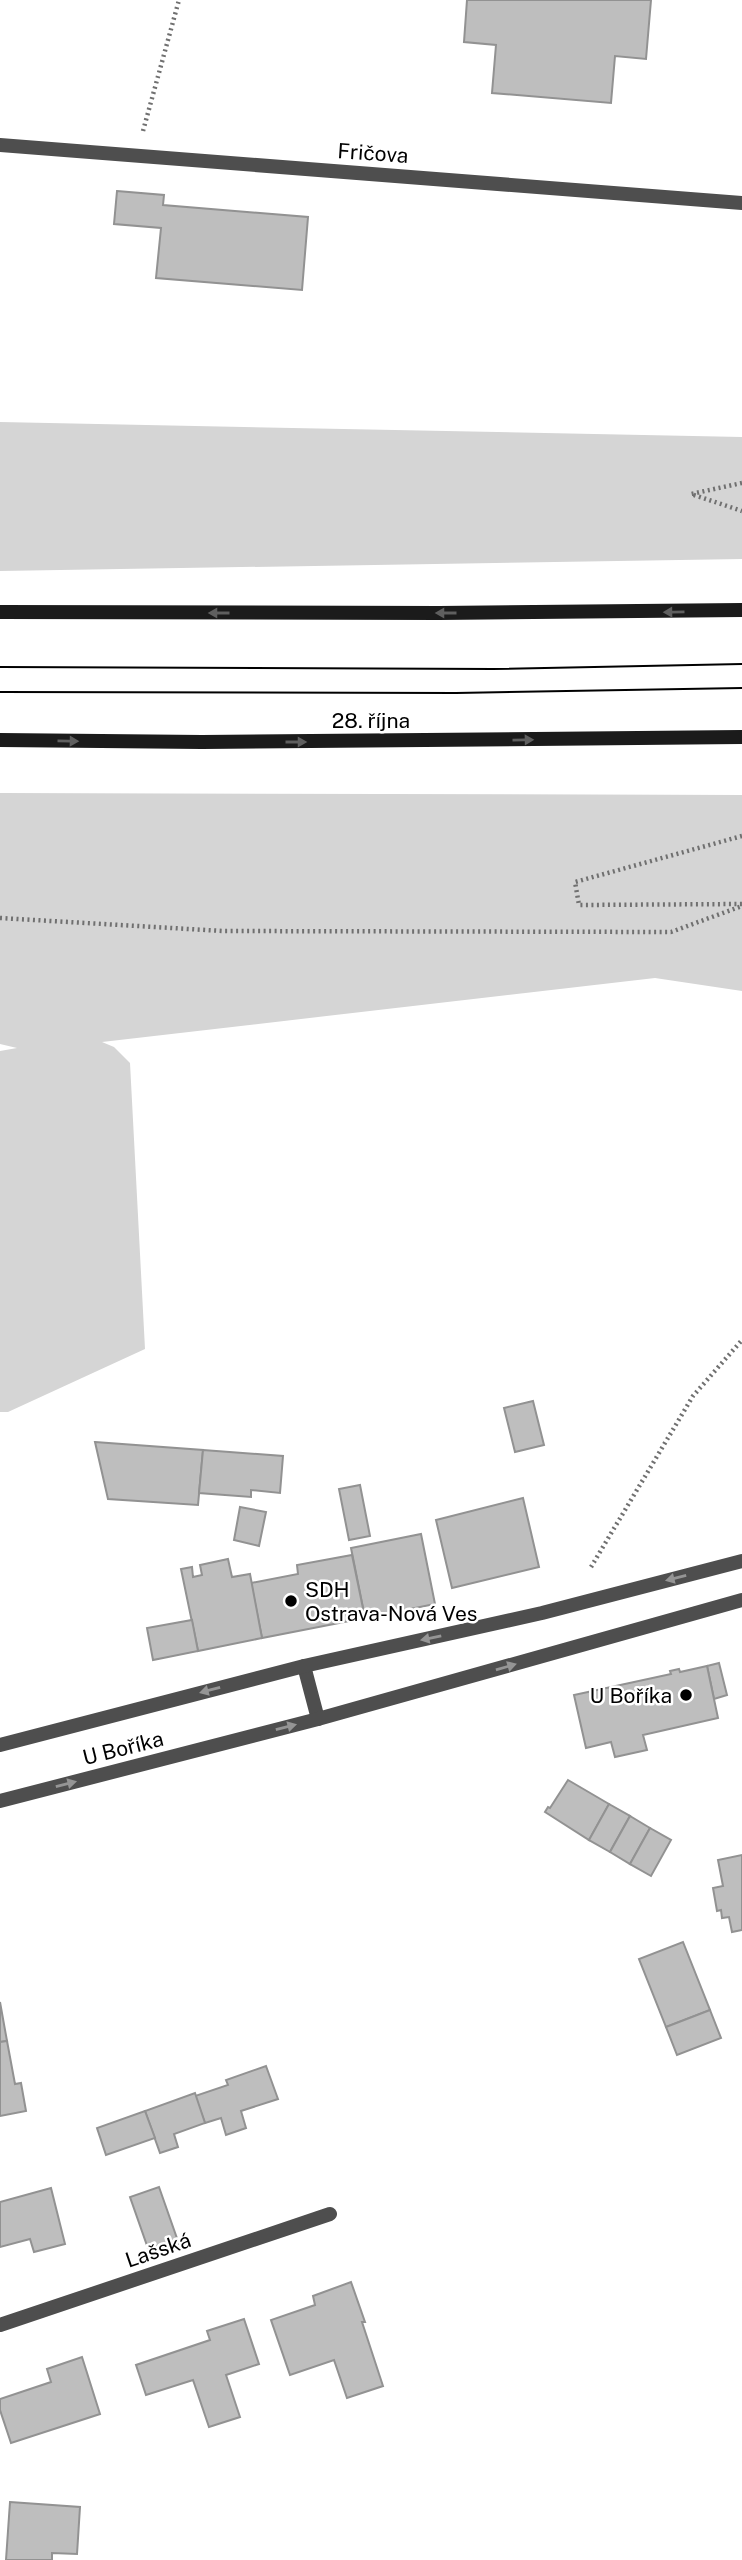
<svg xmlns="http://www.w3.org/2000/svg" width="742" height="2560" font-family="'Public Sans',sans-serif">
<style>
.green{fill:#d5d5d5}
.building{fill:#bebebe;stroke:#929292;stroke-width:2}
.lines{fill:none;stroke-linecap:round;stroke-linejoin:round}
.path{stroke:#707070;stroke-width:4.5;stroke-dasharray:2 3.5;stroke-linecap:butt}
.lane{stroke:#4e4e4e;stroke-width:14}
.street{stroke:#4e4e4e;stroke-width:14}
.secondary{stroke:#1b1b1b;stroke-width:14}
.tram{stroke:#000;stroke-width:2}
.oneway{fill:#5f5f5f}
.oneway2{fill:#959595}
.poi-dot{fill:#000;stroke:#fff;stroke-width:2.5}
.labels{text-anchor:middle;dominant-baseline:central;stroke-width:5;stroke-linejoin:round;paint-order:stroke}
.street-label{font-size:21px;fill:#000;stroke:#fff}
.poi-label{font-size:21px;fill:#000;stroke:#fff;text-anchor:start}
</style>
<rect width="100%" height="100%" fill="#fff"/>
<g class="green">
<path d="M0,422l742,15v122l-742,12z"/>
<path d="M0,793l742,2v196l-87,-13 -553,64 12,5 16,16 15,286 -137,63h-8v-361l17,-3 -17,-4z"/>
</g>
<g class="building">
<path d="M467,0h184l-5,59 -31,-3 -4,47 -119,-10 4,-48 -32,-3z"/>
<path d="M117,191l47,4 -1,10 145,12 -6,73 -146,-12 5,-50 -47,-4z"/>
<path d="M533,1401l11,44 -29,7 -11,-44z"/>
<path d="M95,1442l108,8 -5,55 -90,-6z"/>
<path d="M203,1450l80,6 -3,37 -29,-3v7l-52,-4z"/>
<path d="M360,1485l10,51 -21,4 -10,-51z"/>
<path d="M523,1498l16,69 -87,21 -16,-68z"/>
<path d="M240,1507l26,5 -7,34 -25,-6z"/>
<path d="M421,1534l14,70 -70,14 -14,-70z"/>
<path d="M352,1555l13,63 -103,20 -11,-55 47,-9 -1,-9z"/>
<path d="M228,1559l4,18 18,-3 12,64 -64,13 -17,-82 11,-2 1,10 9,-2 -2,-10z"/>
<path d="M192,1620l6,31 -45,9 -6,-32z"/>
<path d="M719,1663l8,32 -13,4 -7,-33z"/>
<path d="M707,1666l11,52 -75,17 4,15 -32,7 -4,-15 -25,6 -12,-53 97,-21 -1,-3 9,-2 1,3z"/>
<path d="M568,1780l41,24 -20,36 -44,-28 3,-5 2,1z"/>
<path d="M609,1804l21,12 -20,36 -21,-12z"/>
<path d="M630,1816l20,12 -20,36 -20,-12z"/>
<path d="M650,1828l21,12 -20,36 -21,-12z"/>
<path d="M742,1855v75l-10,2 -3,-15 -7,1 -1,-8 -4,1 -4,-23 10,-2 -5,-26z"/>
<path d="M683,1942l27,68 -44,17 -27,-68z"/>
<path d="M0,2002l7,39 -7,1z"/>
<path d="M710,2010l11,28 -44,17 -11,-28z"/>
<path d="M7,2041l8,43 6,-1 5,28 -26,5v-74z"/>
<path d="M266,2066l12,33 -37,12 5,17 -20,7 -5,-17 -16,5 -10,-27 33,-11 -2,-5z"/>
<path d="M195,2093l10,30 -31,11 4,13 -18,6 -15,-42z"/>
<path d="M145,2111l10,27 -49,17 -9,-27z"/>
<path d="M159,2187l21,60 -29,10 -21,-60z"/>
<path d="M51,2188l14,56 -31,8 -4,-13 -30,8v-45z"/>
<path d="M351,2282l14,40h-3l21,64 -36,12 -13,-38 -44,15 -19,-55 44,-15 -2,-9z"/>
<path d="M244,2319l15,45 -33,11 14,42 -31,10 -16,-47 -47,15 -10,-30 74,-25 -3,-9z"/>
<path d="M82,2357l18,57 -89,29 -11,-33v-11l51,-17 -4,-13z"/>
<path d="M10,2502l70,5 -3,47 -25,-1v7h-46z"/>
</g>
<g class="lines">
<g class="path">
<path d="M143,131l36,-131"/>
<path d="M742,483l-51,11 51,17"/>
<path d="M742,836l-167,46 4,23 163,-1"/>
<path d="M0,918l223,13 448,1 71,-26"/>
<path d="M591,1567l102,-171 49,-56"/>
</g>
<path class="lane" d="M304,1666l14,53"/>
<g class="street">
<path d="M0,145l742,58"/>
<path d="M0,1745l304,-79 238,-53 200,-52"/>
<path d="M0,1801l318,-82 424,-119"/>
<path d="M0,2325l330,-111"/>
</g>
<g class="secondary">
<path d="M0,612l439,1 303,-3"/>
<path d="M0,740l202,2 540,-5"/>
</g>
<g class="tram">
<path d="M0,667l493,2 249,-5"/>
<path d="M0,692l456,1 286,-5"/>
</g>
</g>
<defs><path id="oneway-solid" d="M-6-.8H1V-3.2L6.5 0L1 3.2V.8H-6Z" transform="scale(1.75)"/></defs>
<g class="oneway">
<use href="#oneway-solid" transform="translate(674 612) rotate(179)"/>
<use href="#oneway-solid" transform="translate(219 613) rotate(180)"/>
<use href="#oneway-solid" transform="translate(446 613) rotate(180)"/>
<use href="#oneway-solid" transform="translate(523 740) rotate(-1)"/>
<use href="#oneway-solid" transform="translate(68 741) rotate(1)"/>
<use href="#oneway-solid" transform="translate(296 742)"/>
</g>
<g class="oneway2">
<use href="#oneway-solid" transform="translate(676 1578) rotate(166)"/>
<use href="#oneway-solid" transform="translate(431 1638) rotate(168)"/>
<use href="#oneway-solid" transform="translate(506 1667) rotate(-16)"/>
<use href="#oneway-solid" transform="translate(210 1690) rotate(165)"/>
<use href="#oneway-solid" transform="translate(286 1727) rotate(-14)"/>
<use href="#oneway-solid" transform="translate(66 1784) rotate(-14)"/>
</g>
<g class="poi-dot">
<circle cx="291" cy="1601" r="7"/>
<circle cx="686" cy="1695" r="7"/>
</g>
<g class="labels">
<g class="street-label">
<text transform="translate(373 153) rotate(4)">Fričova</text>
<text x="371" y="720">28. října</text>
<text transform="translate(123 1748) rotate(-14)">U Boříka</text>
<text transform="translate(158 2250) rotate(-19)">Lašská</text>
</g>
<g class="poi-label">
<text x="305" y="1589">SDH<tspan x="305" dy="24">Ostrava-Nová Ves</tspan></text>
<text x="672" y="1695" text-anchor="end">U Boříka</text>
</g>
</g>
</svg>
